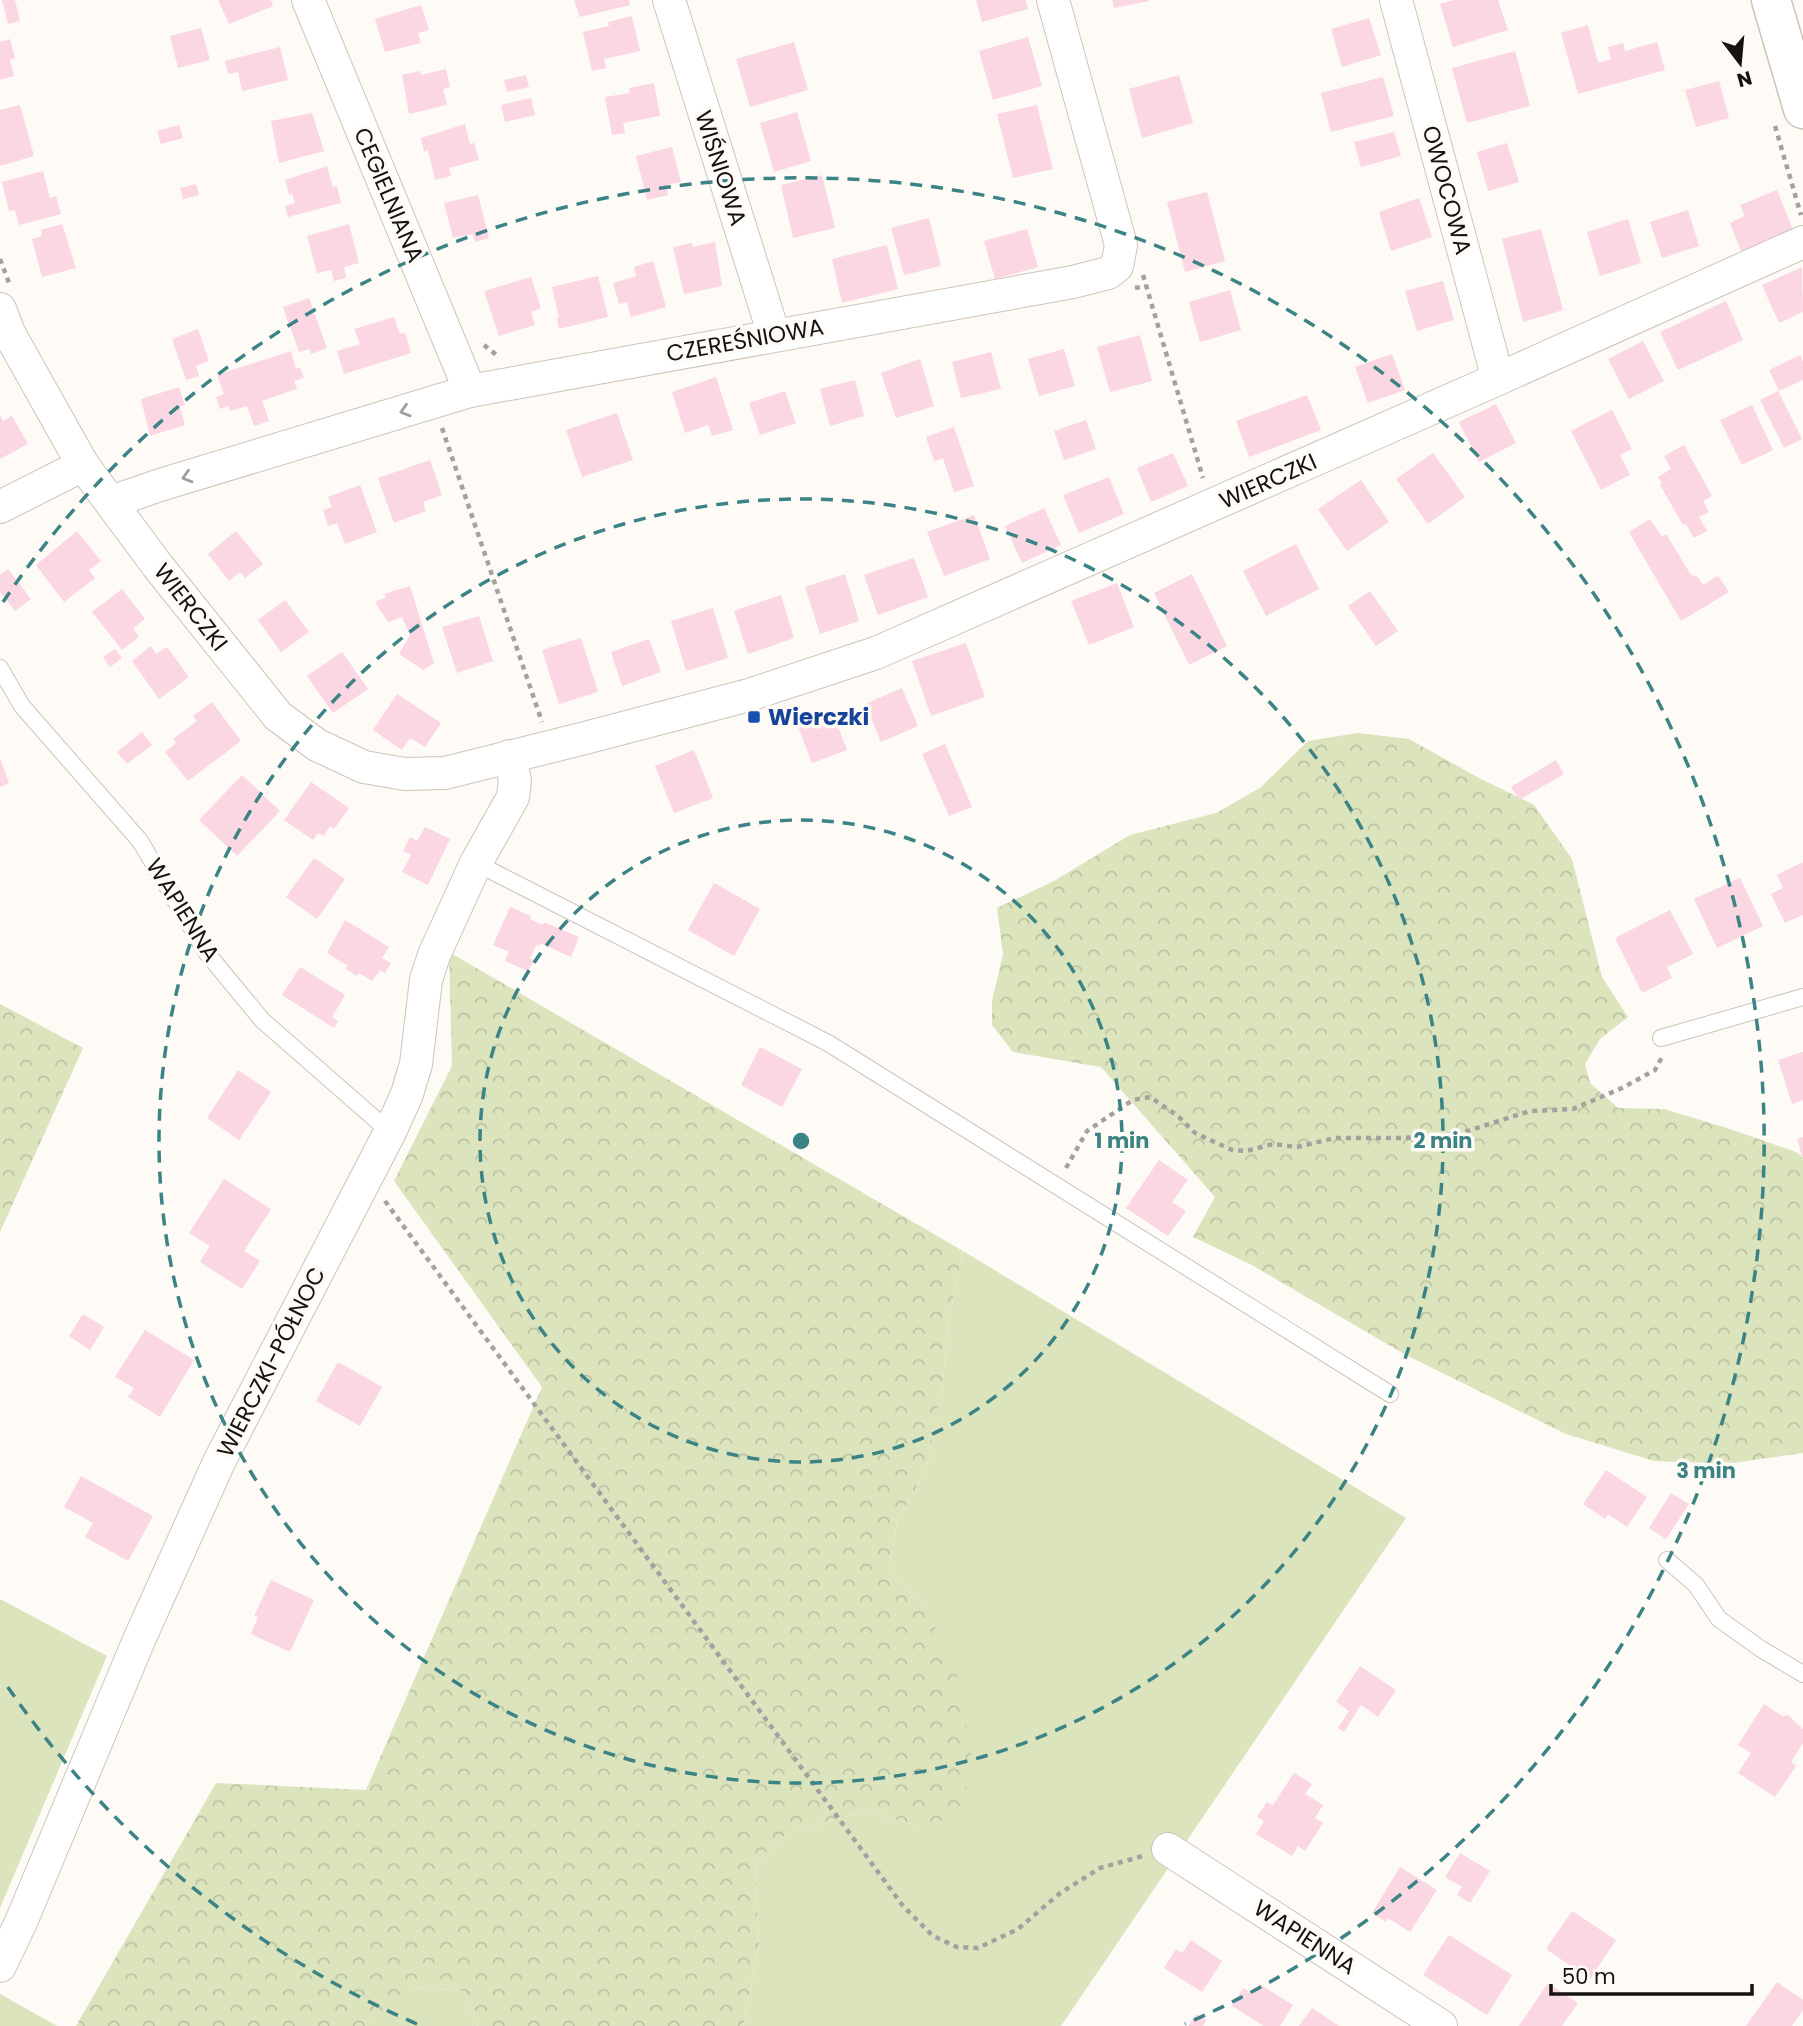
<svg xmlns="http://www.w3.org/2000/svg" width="1803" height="2026" font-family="Poppins,sans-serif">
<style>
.green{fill:#dce4be}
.forest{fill:url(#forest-crowns)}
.building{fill:#fbd6e3}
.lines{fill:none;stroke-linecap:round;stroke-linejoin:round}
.lane-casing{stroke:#cec4ba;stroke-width:18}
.street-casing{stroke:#cec4ba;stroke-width:34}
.secondary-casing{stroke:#cec4ba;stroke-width:41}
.path{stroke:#a5a19e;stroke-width:4.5;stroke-dasharray:5 5;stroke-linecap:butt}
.lane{stroke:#fff;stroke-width:16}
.street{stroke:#fff;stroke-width:32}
.secondary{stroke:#fff;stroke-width:38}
.oneway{stroke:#a2a09f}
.ring{fill:none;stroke:#3b8385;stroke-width:3.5;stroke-dasharray:12 9}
.transit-dot{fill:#1a4fb4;stroke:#fefaf6;stroke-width:2.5}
.labels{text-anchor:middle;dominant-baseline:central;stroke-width:7;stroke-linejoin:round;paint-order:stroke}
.street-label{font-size:23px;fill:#16120f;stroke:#fefaf6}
.transit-label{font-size:23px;font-weight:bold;fill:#164399;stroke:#fefaf6;text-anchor:start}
.centre{fill:#3b8385;stroke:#fefaf6;stroke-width:3.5}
.ring-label{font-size:21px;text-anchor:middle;font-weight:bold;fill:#3b8385;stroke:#fefaf6;stroke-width:7;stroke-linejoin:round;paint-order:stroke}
</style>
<defs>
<pattern id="forest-crowns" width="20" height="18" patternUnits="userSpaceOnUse" patternTransform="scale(1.75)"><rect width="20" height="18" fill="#dce4be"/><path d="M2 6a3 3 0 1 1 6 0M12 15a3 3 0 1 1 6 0" fill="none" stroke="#bcc3a2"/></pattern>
</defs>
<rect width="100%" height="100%" fill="#fefaf6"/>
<g class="green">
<path d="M963,1251l443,267 -345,508h-318l16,-80 -4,-83 32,-30 79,-22 52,15 9,-218 -37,-40 7,-47 29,-51 16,-80 7,-71z"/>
<path d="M0,1599l107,57 -107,252z"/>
<path d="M410,1987l54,4 14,35h-113z"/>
<path d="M0,1994l57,32h-57z"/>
</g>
<g class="forest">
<path d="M1358,733l51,6 72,40 53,26 38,54 30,118 26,40 -28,22 -15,25 5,19 28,25 46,1 63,19 69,24 7,5v296l-77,11 -72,-3 -88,-27 -160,-79 -156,-91 -57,-27 22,-40 -114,-130 -88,-15 -21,-27v-24l11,-47 -6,-46 57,-27 76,-46 86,-22 44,-25 48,-47z"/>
<path d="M449,952l514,299 -14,68 -7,71 -16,80 -29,51 -7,47 37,40 31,70 14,82 -11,55 -43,11 -52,-15 -79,22 -32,30 4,83 -16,80h-265l-14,-35 -53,-4 -46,39h-289l140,-243 150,7 176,-403 -148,-206 58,-115z"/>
<path d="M0,1004l83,44 -83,184z"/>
</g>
<g class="building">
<path d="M2,0h13l5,21 -12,3z"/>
<path d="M218,0h53l2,6 -44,18z"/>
<path d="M574,0h55l1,5 -50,12z"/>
<path d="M976,0h50l2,9 -46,13z"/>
<path d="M1112,0h37v1l-35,7z"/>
<path d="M1454,0h44l10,30 -55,17 -13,-43z"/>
<path d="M421,5l8,25 -11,3 3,10 -36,9 -10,-33z"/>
<path d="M632,16l8,35 -36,8 2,9 -14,3 -9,-39 26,-6 -1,-4z"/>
<path d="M1369,18l12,37 -39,12 -11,-38z"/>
<path d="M1588,25l10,38 13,-4 -3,-12 15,-4 2,8 32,-9 8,28 -87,24 -17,-61z"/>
<path d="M201,28l9,32 -32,8 -8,-32z"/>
<path d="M1028,37l14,49 -49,14 -14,-49z"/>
<path d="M10,39l5,19 -5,2 4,16 -14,4v-38z"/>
<path d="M794,42l14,48 -58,17 -14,-48z"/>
<path d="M280,47l8,33 -46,11 -4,-19 -10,2 -3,-13z"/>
<path d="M1515,51l15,55 -63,17 -15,-55z"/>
<path d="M446,69l4,18 -7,2 4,16 -38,9 -7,-39 18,-4 1,4z"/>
<path d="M526,75l3,12 -22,5 -3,-12z"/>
<path d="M1179,75l14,48 -51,15 -13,-49z"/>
<path d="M1383,77l11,39 -63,16 -10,-39z"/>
<path d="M1719,81l10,37 -33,9 -11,-37z"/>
<path d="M654,83l6,33 -37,7 2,10 -13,2 -7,-38 25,-4 -1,-5z"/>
<path d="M531,98l4,17 -30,7 -4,-17z"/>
<path d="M20,105l14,51 -34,10v-56z"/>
<path d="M1037,105l16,64 -40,9 -16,-64z"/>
<path d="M797,112l14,49 -37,11 -14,-49z"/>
<path d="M312,113l12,38 -45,12 -8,-42z"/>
<path d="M465,124l5,20 4,-1 5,17 -30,8 2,8 -16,4 -7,-30 -4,2 -3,-14z"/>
<path d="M179,125l4,13 -22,6 -4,-13z"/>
<path d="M1394,132l7,24 -40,11 -7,-25z"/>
<path d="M1507,143l12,39 -31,9 -11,-39z"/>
<path d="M672,147l9,35 -15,3 2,10 -21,5 -11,-44z"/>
<path d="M327,166l6,21 4,-1 4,17 -53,14 -3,-11 10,-3 -3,-10 -3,2 -4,-15z"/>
<path d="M43,171l7,27 6,-2 5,18 -42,11 -4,-15 -6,1 -7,-29z"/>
<path d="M822,175l13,53 -42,10 -12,-53z"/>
<path d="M196,184l3,11 -16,4 -3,-11z"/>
<path d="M1777,190l16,40 -52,21 -11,-28 15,-7 -5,-11z"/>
<path d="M1207,192l18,69 -40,11 -18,-70z"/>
<path d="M478,195l11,43 -14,4 -2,-8 -20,4 -9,-35z"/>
<path d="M1419,198l13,39 -41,14 -12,-39z"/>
<path d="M1688,210l11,36 -37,12 -12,-36z"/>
<path d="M929,218l12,48 -37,9 -13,-47z"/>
<path d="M1628,219l13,44 -41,13 -13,-44z"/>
<path d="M62,224l14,44 -34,9 -10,-38 10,-3 -1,-6z"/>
<path d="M349,224l10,39 -15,4 2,11 -12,3 -3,-11 -14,3 -10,-37z"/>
<path d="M1027,229l11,38 -43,12 -11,-38z"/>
<path d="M1541,229l22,81 -40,12 -21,-83z"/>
<path d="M715,242l7,44 -38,8 -11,-47 19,-4 1,4z"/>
<path d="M887,245l11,44 -56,14 -10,-44z"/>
<path d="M653,261l13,46 -35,10 -4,-15 -8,2 -6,-21 23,-7 -2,-9z"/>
<path d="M1802,267l1,45 -24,11 -17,-38z"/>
<path d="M598,276l10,41 -49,12 -2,-11 2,-1 -7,-30z"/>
<path d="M531,277l10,31 -10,4 4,13 -36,11 -15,-45z"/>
<path d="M1443,281l11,39 -37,11 -12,-40z"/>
<path d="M1230,290l11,40 -41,12 -11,-40z"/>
<path d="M309,298l18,50 -16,6 -1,-5 -11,3 -16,-45z"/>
<path d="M1726,301l17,39 -65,30 -18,-38z"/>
<path d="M394,317l6,17 5,-1 6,20 -67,21 -7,-23 23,-7 -6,-15z"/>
<path d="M198,329l11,32 -13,5 3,10 -13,4 -14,-41z"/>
<path d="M1140,335l12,46 -42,11 -13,-45z"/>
<path d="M1643,341l21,40 -35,18 -21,-40z"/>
<path d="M1064,349l11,37 -36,10 -11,-37z"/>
<path d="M291,351l5,18 4,-2 4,11 -10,3 3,8 -35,12 7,20 -15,5 -7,-20 -17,5 -1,-5 -9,3 -4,-12 8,-3 -7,-19z"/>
<path d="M991,352l10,37 -40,9 -9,-36z"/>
<path d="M1392,354l13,36 -37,13 -13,-36z"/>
<path d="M1800,355l3,7v18l-24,11 -10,-21z"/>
<path d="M920,359l14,47 -38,12 -15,-45z"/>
<path d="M716,377l17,53 -21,6 -4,-11 -23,8 -13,-41z"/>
<path d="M855,380l9,36 -34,10 -10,-37z"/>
<path d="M179,387l6,18 -5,2 5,18 -35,11 -9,-37z"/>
<path d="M785,391l11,32 -36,12 -11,-32z"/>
<path d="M1778,391l24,48 -18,9 -24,-48z"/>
<path d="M1307,395l14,35 -72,27 -13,-36z"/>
<path d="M1496,404l20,39 -37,19 -20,-40z"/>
<path d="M1752,405l21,45 -31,15 -22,-45z"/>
<path d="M1612,410l20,39 -12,6 10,20 -29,15 -30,-59z"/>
<path d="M617,413l16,47 -51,17 -16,-47z"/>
<path d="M0,415l3,6 9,-5 16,28 -28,15z"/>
<path d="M1086,420l10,29 -32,11 -10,-29z"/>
<path d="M954,427l20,59 -20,6 -11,-34 -9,3 -8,-24z"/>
<path d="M1684,445l28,51 -9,5 6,11 -10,5 8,14 -13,7 -8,-14 -3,1 -23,-40 2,-2 -4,-6 13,-8 -7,-13z"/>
<path d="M1173,453l15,33 -37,16 -14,-34z"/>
<path d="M1433,453l32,44 -37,27 -32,-45z"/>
<path d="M430,460l12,35 -19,7 3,9 -32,12 -16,-45z"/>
<path d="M1109,477l15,37 -45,19 -16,-38z"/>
<path d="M1361,480l28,42 -42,29 -29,-42z"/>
<path d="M360,485l17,47 -32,12 -8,-21 -9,3 -5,-16 9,-3 -4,-10z"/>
<path d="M1044,508l17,37 -39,18 -17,-37z"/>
<path d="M974,515l16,44 -46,17 -17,-44z"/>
<path d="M1650,519l12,18 4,-3 25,41 7,2 5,8 15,-9 11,16 -48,29 -52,-89z"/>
<path d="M77,531l24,30 -12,9 6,8 -31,24 -28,-37z"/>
<path d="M236,531l27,33 -18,14 -5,-6 -11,9 -21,-27z"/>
<path d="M1296,544l23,45 -53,27 -23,-45z"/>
<path d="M914,558l14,39 -50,18 -14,-40z"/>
<path d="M8,569l23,30 -16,12 -15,-19v-17z"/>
<path d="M845,574l14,47 -39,13 -15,-47z"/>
<path d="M1192,574l35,72 -38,19 -35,-72z"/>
<path d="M1117,583l17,44 -45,18 -18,-44z"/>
<path d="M410,586l24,77 -11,7 -24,-16 11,-19 -8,-18 -14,5 -13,-20 11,-5 -2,-3z"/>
<path d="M122,589l23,30 -12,9 6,9 -17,13 -30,-38z"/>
<path d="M1370,591l28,40 -22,15 -28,-40z"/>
<path d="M781,595l13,43 -46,16 -14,-43z"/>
<path d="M285,600l24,32 -28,20 -23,-32z"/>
<path d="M713,608l15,50 -42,13 -15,-50z"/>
<path d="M479,616l14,45 -36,12 -15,-46z"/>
<path d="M581,638l17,54 -39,12 -17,-54z"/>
<path d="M649,639l12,33 -39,14 -11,-34z"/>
<path d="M966,643l19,54 -54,19 -19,-55z"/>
<path d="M151,646l5,8 11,-7 22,30 -30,22 -27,-38z"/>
<path d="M115,649l7,9 -12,9 -7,-10z"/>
<path d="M342,652l26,37 -35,24 -26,-37z"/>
<path d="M902,688l16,38 -37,16 -16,-38z"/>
<path d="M397,694l44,29 -16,24 -15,-9 -8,12 -29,-20z"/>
<path d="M212,702l29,39 -53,40 -23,-29 11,-9 -3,-4 24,-18 -4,-5z"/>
<path d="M831,708l16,42 -35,13 -16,-42z"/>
<path d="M142,732l10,13 -25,19 -10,-12z"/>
<path d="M945,744l27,63 -23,9 -27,-62z"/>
<path d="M694,750l19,48 -39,15 -19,-47z"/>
<path d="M0,759l9,24 -9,4z"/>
<path d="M1556,760l8,14 -45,26 -8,-13z"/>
<path d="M242,775l38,36 -43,45 -38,-36z"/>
<path d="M311,782l38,26 -15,21 -4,-3 -6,10 -6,-3 -5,7 -29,-20z"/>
<path d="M425,827l25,12 -22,46 -26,-13 9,-17 -8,-4 7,-14 7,4z"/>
<path d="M314,858l31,21 -28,40 -31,-22z"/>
<path d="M1803,862v53l-18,8 -14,-29 12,-6 -6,-13z"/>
<path d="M1740,878l23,48 -46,22 -23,-49z"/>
<path d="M714,883l46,26 -26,47 -46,-26z"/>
<path d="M510,907l21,9 -1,3 13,6 1,-3 35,15 -8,20 -31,-14 -1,3 -3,-1 -6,13 4,2 -6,11 -23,-10 4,-9 -16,-7z"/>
<path d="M1670,910l23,44 -26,13 5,11 -30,15 -27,-55z"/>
<path d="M345,920l44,27 -7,11 9,5 -6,10 -5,-3 -8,11 -13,-8 -2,3 -11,-7 2,-3 -21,-13z"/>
<path d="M300,967l45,28 -13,22 6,4 -4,7 -52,-33z"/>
<path d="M760,1047l42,22 -20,38 -41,-22z"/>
<path d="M1803,1052v48l-11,4 -14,-44z"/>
<path d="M238,1070l33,22 -32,48 -32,-22z"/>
<path d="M1803,1137v19h-1l-5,-17z"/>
<path d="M1159,1160l29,20 -16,22 14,9 -18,25 -42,-28z"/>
<path d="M224,1179l47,30 -27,42 16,10 -18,28 -42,-27 10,-16 -21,-13z"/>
<path d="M83,1314l21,13 -14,23 -21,-14z"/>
<path d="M145,1330l49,30 -34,57 -32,-20 6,-9 -19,-11z"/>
<path d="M338,1362l44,25 -22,39 -44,-25z"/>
<path d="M1606,1470l41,27 -20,30 -19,-13 -3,5 -22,-15z"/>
<path d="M81,1476l72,40 -25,45 -43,-24 8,-14 -29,-16z"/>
<path d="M1671,1493l18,11 -23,35 -17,-11z"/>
<path d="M271,1580l43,20 -24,52 -39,-18 7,-17 -4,-1z"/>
<path d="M1360,1666l36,24 -18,27 -17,-12 -17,27 -6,-4 11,-17 -13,-9z"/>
<path d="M1764,1704l18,12 6,-1 15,14v14l-12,19 5,4 -21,31 -37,-24 13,-20 -13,-8z"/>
<path d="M1294,1773l18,11 -7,10 18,11 -8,13 8,5 -18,28 -7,-5 -6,10 -36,-22 8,-13 -7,-4 10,-15 6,3z"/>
<path d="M1460,1853l30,18 -20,32 -13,-8 5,-8 -17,-10z"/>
<path d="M1400,1867l37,23 -27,42 -22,-14 -2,4 -14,-9z"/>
<path d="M1572,1911l44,29 -26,39 -44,-30z"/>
<path d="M1449,1935l63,40 -25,40 -64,-40z"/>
<path d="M1191,1940l31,21 -20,31 -38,-24 12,-19 6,4z"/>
<path d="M1777,1982l26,18v10l-11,16h-46z"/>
<path d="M1548,1983l30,20 -16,23h-43z"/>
<path d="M1259,1984l34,21 -13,21h-16l-32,-20 11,-18 10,6z"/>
<path d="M1312,2008l27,18h-40z"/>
<path d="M1196,2014l10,6 -3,6h-15z"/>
</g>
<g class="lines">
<defs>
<g id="lane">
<path d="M0,668l22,38 118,135 66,111 56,68 128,112"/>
<path d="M476,863l352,180 562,351"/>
<path d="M1661,1038l142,-41"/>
<path d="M1667,1560l29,25 23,34 42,30 42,25"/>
</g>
<g id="street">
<path d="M308,0l162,391"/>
<path d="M669,0l105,335"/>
<path d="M1396,0l102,379"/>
<path d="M0,309l9,24 74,132 74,100 121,151 39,29 47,22 41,7 40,-1 140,-35 164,-43 127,-42 622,-274 305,-137"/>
<path d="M111,502l49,-17 310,-94 603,-109 35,-9 9,-7 4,-21 -68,-245"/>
<path d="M0,507l83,-42"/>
<path d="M1168,1849l273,177"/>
<path d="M0,1966l21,-44 118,-282 80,-178 171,-330 17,-38 9,-30 10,-84 8,-25 42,-92 37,-66 2,-16 -5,-25"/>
</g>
<path id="secondary" d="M1771,0l32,109"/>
</defs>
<use href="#lane" class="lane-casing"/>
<use href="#street" class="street-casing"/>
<use href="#secondary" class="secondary-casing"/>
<g class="path">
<path d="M1775,126l26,89"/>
<path d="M0,259l9,24"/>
<path d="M1143,275l60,203"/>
<path d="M1135,288l11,-2"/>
<path d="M484,345l15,12"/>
<path d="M442,428l100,294"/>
<path d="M1066,1168l21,-37 46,-31 17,-3 28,19 17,17 37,17 14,1 27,-7 24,3 38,-9h68l55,-4 72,-23 43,-2 49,-21 33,-18 7,-13"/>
<path d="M385,1201l518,705 30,30 24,11 21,1 40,-19 41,-35 41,-26 43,-12"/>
</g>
<use href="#lane" class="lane"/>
<use href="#street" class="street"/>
<use href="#secondary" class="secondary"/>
</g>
<defs><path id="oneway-chevron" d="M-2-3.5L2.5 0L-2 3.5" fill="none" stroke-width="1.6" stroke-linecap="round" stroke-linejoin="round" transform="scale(1.75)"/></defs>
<g class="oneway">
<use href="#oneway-chevron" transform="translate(405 411) rotate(163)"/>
<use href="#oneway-chevron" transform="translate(187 477) rotate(163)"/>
</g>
<g class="ring">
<circle cx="801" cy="1141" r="321"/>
<circle cx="801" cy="1141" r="642"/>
<path d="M417 2024A963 963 0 0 1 3 1680M3 602A963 963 0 1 1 1185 2024"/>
</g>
<rect class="transit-dot" x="747" y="710" width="14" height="14" rx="3.5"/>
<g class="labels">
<g class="street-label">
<text transform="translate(721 168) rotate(72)">WIŚNIOWA</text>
<text transform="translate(1447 190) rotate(75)">OWOCOWA</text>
<text transform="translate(389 195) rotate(67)">CEGIELNIANA</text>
<text transform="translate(745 340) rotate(-10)">CZEREŚNIOWA</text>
<text transform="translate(1268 481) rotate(-24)">WIERCZKI</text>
<text transform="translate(191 607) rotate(52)">WIERCZKI</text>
<text transform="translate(183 910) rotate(58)">WAPIENNA</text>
<text transform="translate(271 1362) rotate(-63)">WIERCZKI-PÓŁNOC</text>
<text transform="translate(1305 1937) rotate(33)">WAPIENNA</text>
</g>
<g class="transit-label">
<text x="768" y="717">Wierczki</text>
</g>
</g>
<circle cx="801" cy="1141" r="10" class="centre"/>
<g class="ring-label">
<text x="1122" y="1148">1 min</text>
<text x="1443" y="1148">2 min</text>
<text x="1706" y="1478">3 min</text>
</g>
<g transform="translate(1740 63) rotate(164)" stroke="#fefaf6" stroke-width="5" paint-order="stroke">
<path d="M0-5L12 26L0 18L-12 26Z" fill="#16120f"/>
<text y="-10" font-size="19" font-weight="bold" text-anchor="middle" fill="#16120f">N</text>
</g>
<path d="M1551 1984v10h201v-10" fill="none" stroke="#16120f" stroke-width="3.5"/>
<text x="1562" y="1984" font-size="21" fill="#16120f" stroke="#fefaf6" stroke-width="5" paint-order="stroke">50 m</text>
</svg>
